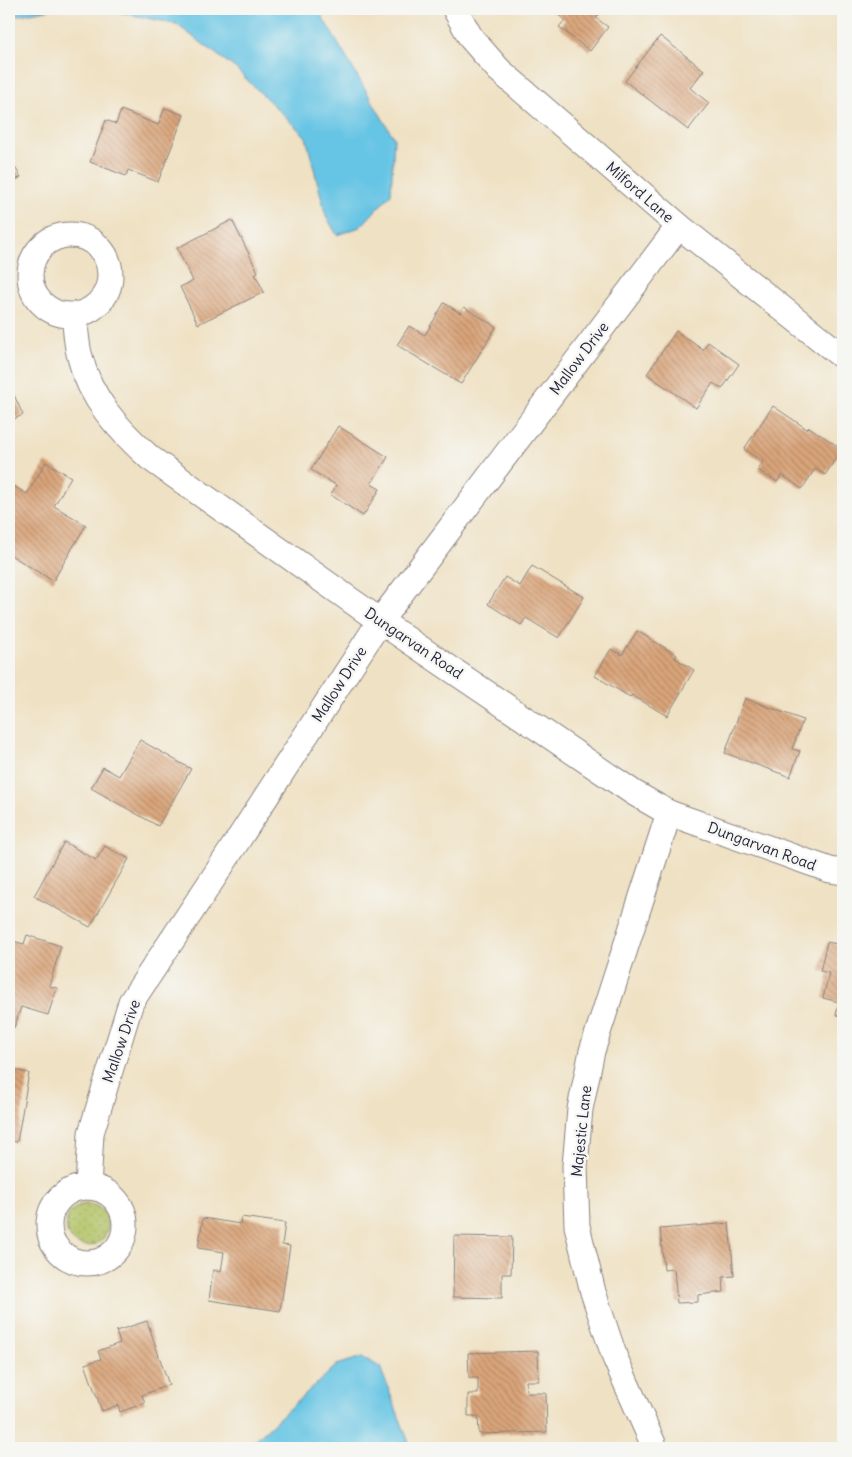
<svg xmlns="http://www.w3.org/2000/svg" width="852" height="1457" font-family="Delius,sans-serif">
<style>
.grass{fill:url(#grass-dots);stroke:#6a7250}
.water{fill:#66c4e4;stroke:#447390}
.building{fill:url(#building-back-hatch)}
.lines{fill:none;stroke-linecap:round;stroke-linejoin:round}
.street-casing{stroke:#88827f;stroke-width:27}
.street{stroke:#fff;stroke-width:25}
.labels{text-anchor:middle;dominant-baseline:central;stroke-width:5;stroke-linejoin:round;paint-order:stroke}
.street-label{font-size:15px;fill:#22223b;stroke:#f6f6f2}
</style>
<defs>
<pattern id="grass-dots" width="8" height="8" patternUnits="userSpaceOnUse" patternTransform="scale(1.25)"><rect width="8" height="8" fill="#b2c366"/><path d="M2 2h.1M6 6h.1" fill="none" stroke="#99a759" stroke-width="1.8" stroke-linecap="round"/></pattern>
<pattern id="building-back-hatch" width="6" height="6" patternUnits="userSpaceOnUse" patternTransform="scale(1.25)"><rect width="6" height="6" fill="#daa57a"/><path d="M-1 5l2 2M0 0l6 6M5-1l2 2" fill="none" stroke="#b08665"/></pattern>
</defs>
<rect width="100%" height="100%" fill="#f6f6f2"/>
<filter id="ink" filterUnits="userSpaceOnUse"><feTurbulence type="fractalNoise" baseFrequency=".02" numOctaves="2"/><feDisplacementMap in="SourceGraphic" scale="10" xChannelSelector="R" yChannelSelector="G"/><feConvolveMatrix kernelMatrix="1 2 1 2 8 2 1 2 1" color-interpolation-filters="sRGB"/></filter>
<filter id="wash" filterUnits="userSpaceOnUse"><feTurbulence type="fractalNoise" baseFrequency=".0096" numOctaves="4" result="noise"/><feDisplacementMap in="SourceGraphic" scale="20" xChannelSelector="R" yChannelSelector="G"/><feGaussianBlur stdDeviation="1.12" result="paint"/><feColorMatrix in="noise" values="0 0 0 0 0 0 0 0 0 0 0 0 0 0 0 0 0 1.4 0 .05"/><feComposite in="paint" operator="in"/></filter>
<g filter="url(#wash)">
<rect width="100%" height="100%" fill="#efe1c3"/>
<circle class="grass" cx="87" cy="1225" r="21"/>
<g class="water">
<path d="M9,9h43l-43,8z"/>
<path d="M77,9h234l9,4 74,125 -3,56 -31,33 -23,8 -11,-19 -20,-79 -71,-69 -59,-44 -63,-13z"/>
<path d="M362,1357l18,10 31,81h-165l91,-83z"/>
</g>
<g id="blocks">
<g class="building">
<path d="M551,9h53l-8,9 12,9 -18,24 -31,-24 6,-7z"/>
<path d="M660,36l44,34 -14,18 19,15 -21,27 -63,-49z"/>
<path d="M165,108l19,7 -26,67 -30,-12 -2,6 -36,-14 16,-42 10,4 5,-14 37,15z"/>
<path d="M9,158l12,19 -12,7z"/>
<path d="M232,220l26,52 -3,2 9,18 -66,32 -18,-37 13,-6 -16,-33z"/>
<path d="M444,303l16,10 4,-6 32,20 -35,57 -64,-39 12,-19 16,9z"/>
<path d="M676,331l27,19 5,-8 31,22 -17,25 -9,-6 -17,25 -49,-34z"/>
<path d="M9,384l14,31 -14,6z"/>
<path d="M773,406l34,23 2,-2 33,22 -17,26 -10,-6 -13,20 -20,-14 -5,7 -19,-12 5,-8 -19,-13z"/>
<path d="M338,426l50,31 -17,27 9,5 -17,27 -32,-21 5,-10 -25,-15z"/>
<path d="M46,462l25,15 -17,29 32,19 -33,56 -44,-27v-65l3,-4 15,9z"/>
<path d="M532,566l52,31 -25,41 -33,-20 -5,7 -33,-21 17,-27 15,9z"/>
<path d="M637,631l40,24 -2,3 19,12 -27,46 -35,-21 -2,2 -35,-21 16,-27 11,6z"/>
<path d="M745,698l58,22 -11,29 8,2 -10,26 -65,-24z"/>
<path d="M140,740l51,29 -33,57 -67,-38 12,-21 16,9z"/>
<path d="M64,842l32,18 9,-14 24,13 -39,68 -56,-31z"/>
<path d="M27,935l34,11 -12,40 8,2 -9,27 -27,-8 -7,21 -5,-2v-86l15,4z"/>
<path d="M827,942l16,3v72l-7,-2 3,-13 -16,-4 6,-25 -9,-2z"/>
<path d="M9,1069l20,4 -12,69 -8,-1z"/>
<path d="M241,1217l44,6 -3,22 8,1 -10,65 -71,-11 4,-30 8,2 3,-20 -26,-4 5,-30 37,6z"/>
<path d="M729,1223l5,53 -11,1 1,15 -26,3v7l-21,1 -3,-34 -10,1 -4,-41z"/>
<path d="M454,1236l58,1 -1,37h-9v24l-49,-1z"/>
<path d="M147,1321l22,64 -27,10 3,8 -25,9 -2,-7 -16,6 -17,-47 16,-5 -3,-8 22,-8 -4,-12z"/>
<path d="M538,1351l1,30h-13l1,12h19l1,39 -68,2 -1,-18h-10v-22h10v-16h-9l-1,-25z"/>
</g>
</g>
</g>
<g filter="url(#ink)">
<use href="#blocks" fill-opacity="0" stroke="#88827f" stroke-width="1"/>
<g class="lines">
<defs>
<g id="street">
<path d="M455,9l16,29 28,32 180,156 164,131"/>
<circle cx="70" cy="275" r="40"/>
<path d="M74,315c2,14 2,29 6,42 10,42 39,73 70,101l230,163 254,172 35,20 161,57 13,2"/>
<path d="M88,1187l3,-54 40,-131 83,-125 166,-256 299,-395"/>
<circle cx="87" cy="1225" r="38"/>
<path d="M655,1448l-40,-90 -22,-66 -16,-66 -2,-60 5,-57 12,-58 77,-238"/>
</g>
</defs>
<use href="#street" class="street-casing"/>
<use href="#street" class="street"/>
</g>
</g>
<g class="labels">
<g class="street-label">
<text transform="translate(640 192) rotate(41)">Milford Lane</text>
<text transform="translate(579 358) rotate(-53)">Mallow Drive</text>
<text transform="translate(414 643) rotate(34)">Dungarvan Road</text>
<text transform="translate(339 684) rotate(-57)">Mallow Drive</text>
<text transform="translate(762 846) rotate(20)">Dungarvan Road</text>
<text transform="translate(121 1041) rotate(-71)">Mallow Drive</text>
<text transform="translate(581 1131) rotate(-84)">Majestic Lane</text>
</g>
</g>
<rect width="852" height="1457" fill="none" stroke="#f6f6f2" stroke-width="30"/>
</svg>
